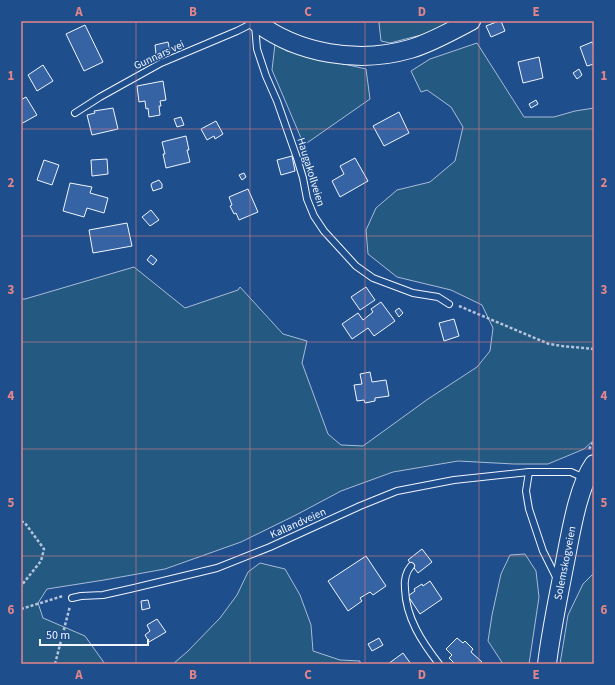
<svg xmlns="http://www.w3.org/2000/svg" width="615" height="685" font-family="'Source Sans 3',sans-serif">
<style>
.green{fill:#245a82;stroke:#a8bbd7}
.building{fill:#3563a3;stroke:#f2f6ff}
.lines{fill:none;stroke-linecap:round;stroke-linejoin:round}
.lane-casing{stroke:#f2f6ff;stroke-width:8}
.secondary-casing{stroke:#f2f6ff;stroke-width:20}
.path{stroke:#b3c4dc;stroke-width:2.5;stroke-dasharray:3 2;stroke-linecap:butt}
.lane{stroke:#1f4e8c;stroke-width:6}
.secondary{stroke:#1f4e8c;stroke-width:18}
.grid{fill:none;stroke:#e38589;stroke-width:1;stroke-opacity:0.55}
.labels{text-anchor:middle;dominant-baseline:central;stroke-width:3;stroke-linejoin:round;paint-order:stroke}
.street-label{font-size:11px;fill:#f2f6ff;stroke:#1f4e8c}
.neatline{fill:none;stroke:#e38589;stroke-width:1.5}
.grid-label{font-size:13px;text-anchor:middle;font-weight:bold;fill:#e38589}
</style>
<rect width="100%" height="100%" fill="#1f4e8c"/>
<g class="green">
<path d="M382,21h72l-25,12 -39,10 -9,-2 -2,-18z"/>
<path d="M477,43l47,74h30l21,-6 19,-3v332l-10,9 -36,15h-34l-56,-3 -65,11 -52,19 -45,24 -55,27 -76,27 -61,11 -57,9 -9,14 5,15 42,18 20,28h-84v-365h4l109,-32 51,41 53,-18 2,-3 43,47 24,7 -5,22 26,71 13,11 22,1 65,-47 49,-32 13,-16 3,-23 -11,-23 -31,-15 -54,-13 -29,-23 -2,-24 10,-22 21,-18 33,-8 25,-21 8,-34 -12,-20 -24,-17 -6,2 -10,-21 19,-12z"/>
<path d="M275,44l12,7 79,18 4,30 -66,46 -32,-75z"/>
<path d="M525,554l11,17 3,26 -10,67h-26l-15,-23 4,-26 9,-41 9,-19z"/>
<path d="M260,563l25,6 15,26 11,30 2,26 27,9 20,1v3h-187l15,-13 32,-33 17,-23 11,-23z"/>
<path d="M594,573v91h-34l8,-49 15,-31z"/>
</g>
<g class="building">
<path d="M499,21h2l4,10 -14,6 -5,-11z"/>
<path d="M85,25l18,37 -19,9 -18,-37z"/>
<path d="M168,42l2,9 -14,3 -1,-9z"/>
<path d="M592,42l2,4v18l-7,2 -7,-19z"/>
<path d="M539,57l4,21 -20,5 -5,-21z"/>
<path d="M43,65l10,16 -16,10 -9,-16z"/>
<path d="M579,69l3,6 -5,4 -4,-6z"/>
<path d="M163,81l3,19 -6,1 1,5h-2l1,9 -11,2 -1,-9 -2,1 -1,-8 -6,1 -2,-16z"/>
<path d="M26,97l11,18 -16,9v-24z"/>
<path d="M536,100l2,4 -7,4 -2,-4z"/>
<path d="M113,108l5,21 -26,6 -5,-20 8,-2 -1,-2z"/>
<path d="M399,112l10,21 -25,13 -11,-20z"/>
<path d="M181,117l3,8 -7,2 -3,-8z"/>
<path d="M216,121l7,13 -8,5 -1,-3 -7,4 -6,-11z"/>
<path d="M186,136l3,14h-2l3,12 -24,6 -3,-14h2l-3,-12z"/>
<path d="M292,156l3,15 -14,4 -4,-15z"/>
<path d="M355,158l13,23 -28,16 -8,-16 12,-7 -4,-8z"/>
<path d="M107,159l1,15 -16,2 -1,-16z"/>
<path d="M44,160l15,5 -7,20 -15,-5z"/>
<path d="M244,173l2,4 -4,3 -3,-5z"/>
<path d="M159,180l3,4v4l-9,3 -2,-6 1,-2z"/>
<path d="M70,183l22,4 -2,6 18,5 -4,15 -17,-5 -3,9 -21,-6z"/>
<path d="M248,189l10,23 -19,8 -3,-7 -2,1 -4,-8 2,-1 -3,-8z"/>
<path d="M151,210l8,10 -9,6 -8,-9z"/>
<path d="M127,223l5,23 -39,7 -4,-23z"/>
<path d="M151,255l6,5 -4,5 -6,-5z"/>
<path d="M366,287l9,13 -15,10 -9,-13z"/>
<path d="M381,302l14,19 -21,15 -6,-8 -16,11 -10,-15 16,-11 5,7 10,-8 -2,-3z"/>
<path d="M399,308l4,5 -4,4 -4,-6z"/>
<path d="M454,319l5,17 -15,5 -5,-18z"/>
<path d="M370,372l2,10 14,-2 3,16 -14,2v3l-10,2 -1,-3 -7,1 -3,-16 8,-1 -2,-10z"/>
<path d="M422,549l10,13 -14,11 -10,-13z"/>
<path d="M366,556l20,30 -13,9 -3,-3 -10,6 2,3 -14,10 -20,-30z"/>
<path d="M430,581l12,18 -22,15 -12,-18 7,-5 -1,-2 8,-5 1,2z"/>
<path d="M148,600l2,8 -8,2 -1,-9z"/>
<path d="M157,619l9,13 -17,10 -4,-7 5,-4 -3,-6z"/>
<path d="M379,638l4,7 -11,6 -4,-7z"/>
<path d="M457,638l6,5 2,-2 8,8 -2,3 11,10 -2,2h-25l-6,-6 3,-3 -6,-6z"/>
<path d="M403,653l8,11h-23z"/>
</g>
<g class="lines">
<defs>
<g id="lane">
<path d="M255,25l2,24 9,27 11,25 20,57 6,20 4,21 7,17 10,15 32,35 17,12 40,15 25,4 11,7"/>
<path d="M75,113l25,-16 61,-34 76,-32 10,-5 6,-5"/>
<path d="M529,472l-3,19 3,18 14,42 14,28"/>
<path d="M411,566c-6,7 -7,14 -6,23 1,29 17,53 34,75"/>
<path d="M72,598l9,-2 22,-1 31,-7 83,-20 53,-21 90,-41 37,-15 57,-11 75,-8h42l13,6"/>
</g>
<g id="secondary">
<path d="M255,21c42,33 104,43 155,28 21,-6 41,-18 61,-28"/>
<path d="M547,664c4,-33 11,-65 17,-97 6,-29 13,-79 30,-103"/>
</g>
</defs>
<use href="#lane" class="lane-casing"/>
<use href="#secondary" class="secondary-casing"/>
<g class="path">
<path d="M459,306l90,38 13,2 32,3"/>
<path d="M589,449l5,-8"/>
<path d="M21,521l4,2 19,26 -3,12 -20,25"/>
<path d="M21,609l42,-13"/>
<path d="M55,664l15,-58"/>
</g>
<use href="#lane" class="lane"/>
<use href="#secondary" class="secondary"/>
</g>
<path class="grid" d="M136,21v643M250,21v643M365,21v643M479,21v643M21,129h573M21,236h573M21,342h573M21,449h573M21,556h573"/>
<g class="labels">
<g class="street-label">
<text transform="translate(159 55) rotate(-25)">Gunnars vei</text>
<text transform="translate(311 172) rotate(73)">Haugakollveien</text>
<text transform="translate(298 523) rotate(-24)">Kallandveien</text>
<text transform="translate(565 563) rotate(-79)">Solemskogveien</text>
</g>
</g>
<rect width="615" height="685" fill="none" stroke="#1f4e8c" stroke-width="44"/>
<path d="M40 639v6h108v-6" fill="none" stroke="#f2f6ff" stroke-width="2"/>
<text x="46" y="639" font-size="12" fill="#f2f6ff" stroke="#1f4e8c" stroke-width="3" paint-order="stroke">50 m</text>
<rect x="22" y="22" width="571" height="641" class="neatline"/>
<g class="grid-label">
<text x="79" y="16">A</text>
<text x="193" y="16">B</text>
<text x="308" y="16">C</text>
<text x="422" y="16">D</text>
<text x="536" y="16">E</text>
<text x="11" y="80">1</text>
<text x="604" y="80">1</text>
<text x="11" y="187">2</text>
<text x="604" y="187">2</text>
<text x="11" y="294">3</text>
<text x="604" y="294">3</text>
<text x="11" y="400">4</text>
<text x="604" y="400">4</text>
<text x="11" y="507">5</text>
<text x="604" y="507">5</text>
<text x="11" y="614">6</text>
<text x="604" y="614">6</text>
<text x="79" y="679">A</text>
<text x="193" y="679">B</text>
<text x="308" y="679">C</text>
<text x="422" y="679">D</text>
<text x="536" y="679">E</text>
</g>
</svg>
